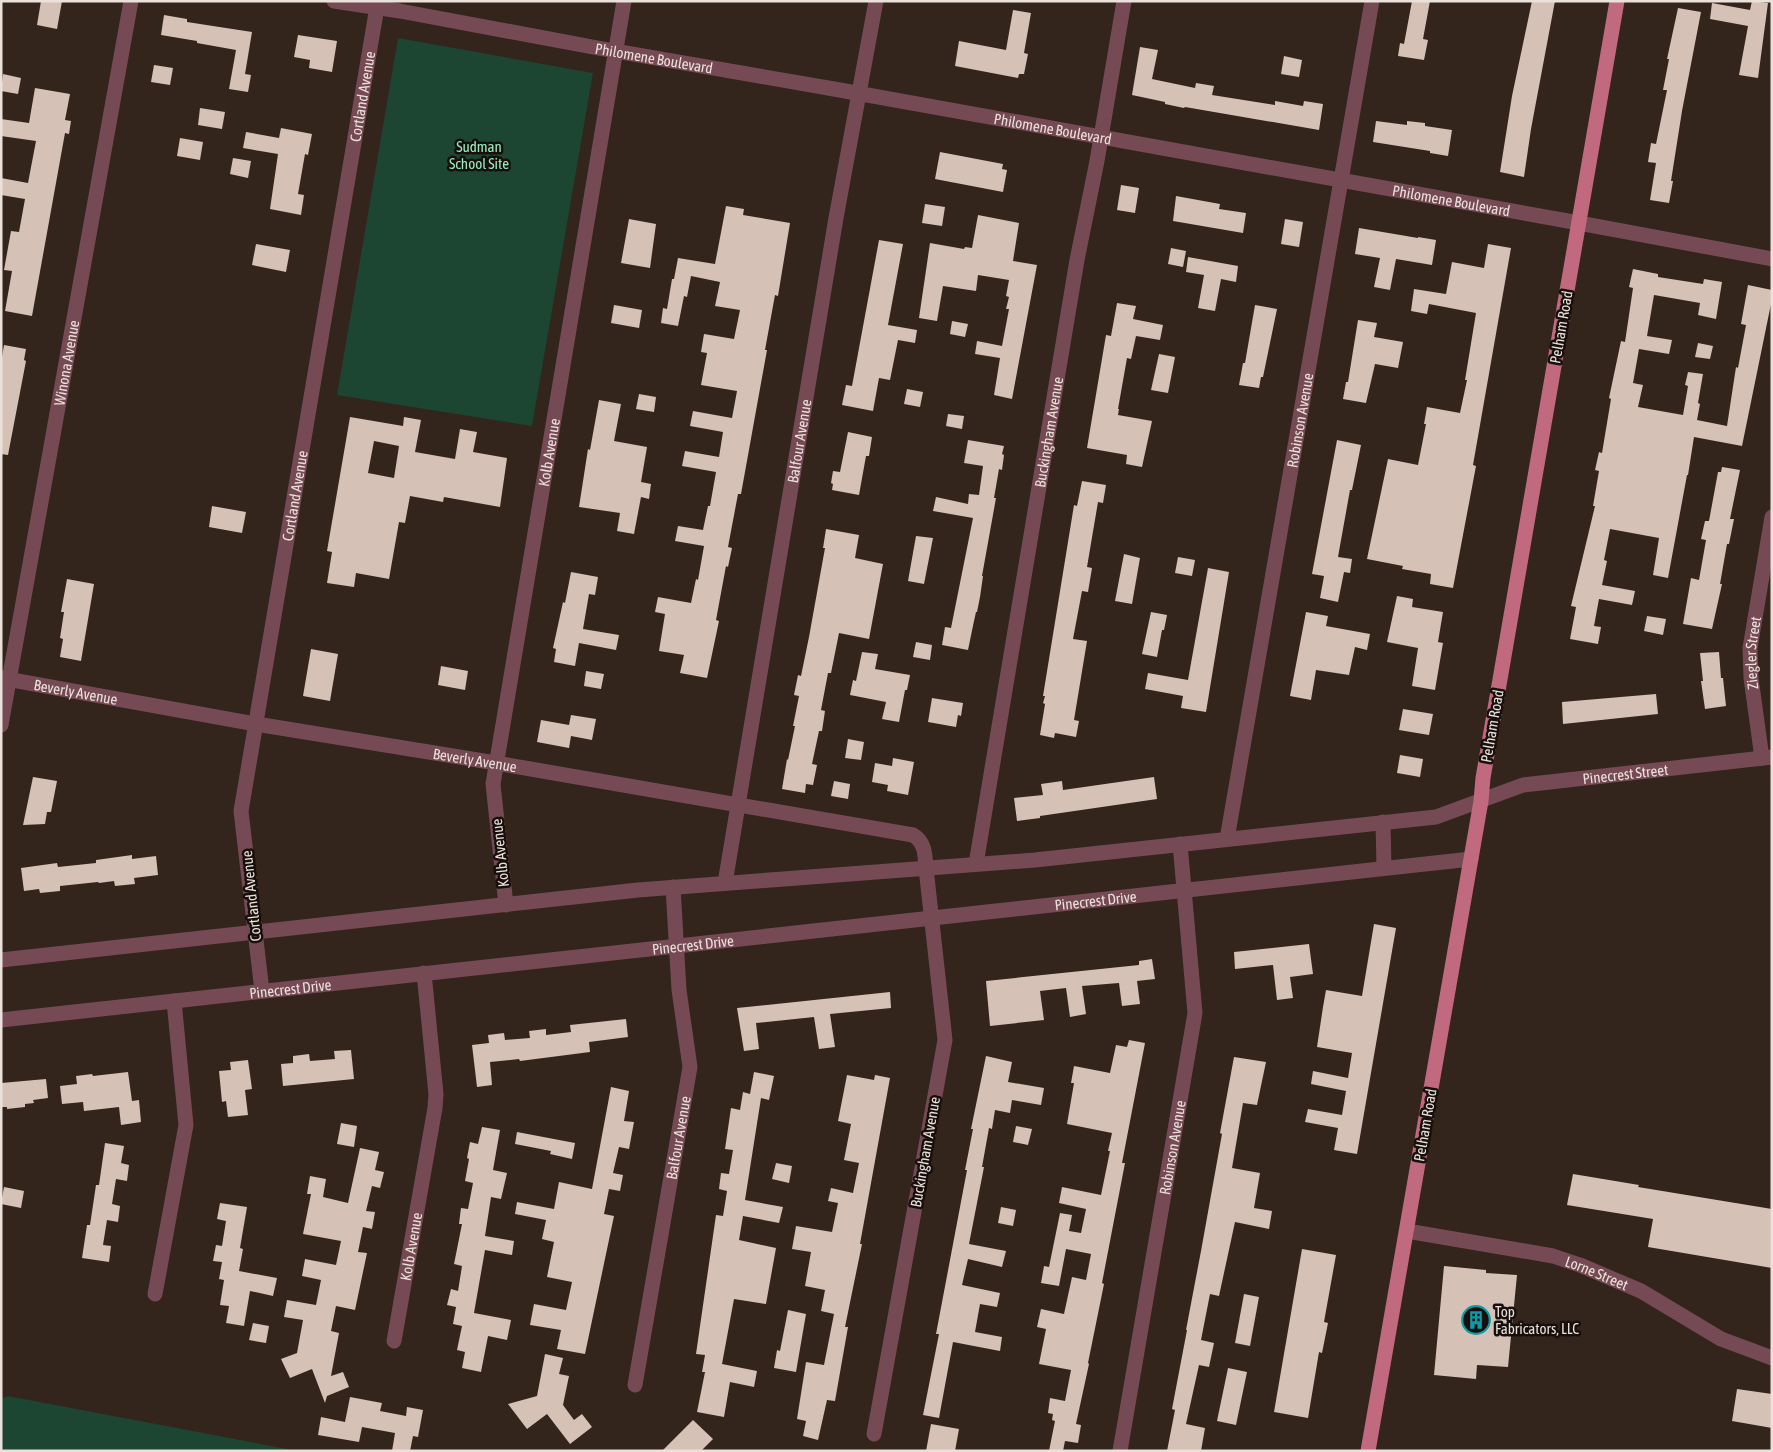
<svg xmlns="http://www.w3.org/2000/svg" width="1773" height="1452" font-family="'Asap Condensed',sans-serif">
<style>
.green{fill:#1c4532}
.building{fill:#d5c1b6;fill-rule:evenodd}
.lines{fill:none;stroke-linecap:round;stroke-linejoin:round}
.minor{stroke:#754a54;stroke-width:15}
.major{stroke:#c0697f;stroke-width:15}
.labels{text-anchor:middle;dominant-baseline:central;stroke-width:5;stroke-linejoin:round;paint-order:stroke}
.street-label{font-size:15px;fill:#ebe1db;stroke:#160f0b}
.park-label{font-size:15px;fill:#97ecc0;stroke:#160f0b}
.poi-label{font-size:15px;fill:#ebe1db;stroke:#160f0b;text-anchor:start}
</style>
<rect width="100%" height="100%" fill="#33241c"/>
<g class="green">
<path d="M398,38l195,35 -61,353 -195,-31z"/>
<path d="M8,1396l290,55h-297v-52z"/>
</g>
<g class="building">
<path d="M41,1h21l-5,28 -20,-4z"/>
<path d="M1412,1h18l-7,38 5,1 -4,20 -26,-4 2,-13 4,1z"/>
<path d="M1532,1h23l-24,128 -7,48 -24,-5 12,-76z"/>
<path d="M1752,1l16,2 -10,75 -19,-3 9,-49 -38,-7 2,-16 38,7z"/>
<path d="M1678,8l23,4 -19,99 -11,70h2l-4,22 -19,-3 6,-37 -8,-1 3,-19 5,1 11,-54h-4l6,-31h-2z"/>
<path d="M1013,10l18,3 -7,40 4,1 -4,20h-5l-1,4 -63,-12 4,-25 47,9z"/>
<path d="M164,15l23,4v3l65,10 -7,42 6,1 -3,17 -19,-3 7,-39 -39,-7v-2l-36,-6z"/>
<path d="M298,35l39,6 -5,31 -23,-4 1,-8 -16,-3z"/>
<path d="M1140,47l18,3 -6,29 43,9 1,-5 18,3 -2,9 63,10v-4l28,5 1,-5 19,3 -4,26 -134,-23 -1,1 -19,-4v-2l-33,-7z"/>
<path d="M1284,56l18,4 -3,17 -18,-3z"/>
<path d="M154,65l19,3 -3,17 -19,-3z"/>
<path d="M3,74l18,4 -3,16 -17,-3z"/>
<path d="M35,88l35,6 -5,26 6,1 -2,13 -4,-1 -33,183 -27,-5 7,-40 -8,-1 7,-39 8,1 6,-33 -24,-4v-17l27,5 8,-42 -35,-5v-17l28,4z"/>
<path d="M200,108l25,4 -3,17 -24,-4z"/>
<path d="M1376,121l31,4v-4l18,2v3l27,4 -4,26 -18,-3v-2l-57,-9z"/>
<path d="M281,128l31,6 -4,21 -3,-1 -7,40 6,1 -3,20 -31,-6 8,-55 -35,-6 3,-16 33,6z"/>
<path d="M180,138l23,4 -3,18 -23,-4z"/>
<path d="M940,152l63,12 -1,5 5,1 -4,22 -68,-13z"/>
<path d="M233,158l18,3 -3,17 -18,-4z"/>
<path d="M1121,185l18,3 -4,25 -18,-3z"/>
<path d="M1176,196l44,8 -1,5 27,4 -3,20 -70,-12z"/>
<path d="M925,204l20,3 -3,19 -20,-3z"/>
<path d="M726,206l18,3 -1,6 47,8 -12,73 -3,-1 -10,55h2l-26,144h-3l-10,53 4,1 -4,19 -2,-1 -10,54 3,1 -12,57 -27,-5 4,-18 -25,-4 6,-37 -10,-2 3,-15 33,6 5,-24 2,1 6,-34 -29,-5 3,-15 25,4 5,-24h2l6,-34 -34,-6 3,-15 34,6 4,-25 -33,-6 3,-15 39,7 5,-27 -36,-6 6,-32 -6,-1 3,-18 30,5 6,-29 -25,-4 5,-24 -29,-6 -4,21 -3,-1 -6,30 -17,-3 2,-15 4,1 5,-30h2l4,-21 37,6z"/>
<path d="M978,215l41,8 -6,38 24,4 -25,134 -18,-4 6,-37 -25,-4 2,-13 25,5 7,-37h-3l3,-12 -3,-1 3,-16 -31,-5 -2,16 -33,-5 -6,35 -18,-3 11,-75 34,6 1,-2 7,1z"/>
<path d="M629,219l27,5 -6,44 -29,-5z"/>
<path d="M1285,219l18,3 -4,25 -18,-3z"/>
<path d="M1359,228l59,10v-1l18,3 -4,25 -36,-6 -6,31 -16,-3 6,-29 -25,-4z"/>
<path d="M879,240l24,4 -15,81 29,5 -2,13 -17,-3 -8,40 -11,-2 -6,33 -31,-6 4,-20 6,1z"/>
<path d="M256,244l34,6 -4,22 -34,-7z"/>
<path d="M1488,244l23,4 -38,217 3,1 -23,122 -23,-4 1,-10 -29,-5 1,-3 -36,-7 21,-100 30,6 8,-41h-2l3,-17 33,6 7,-33h-2l11,-67 -47,-9 -2,10 -16,-3 3,-22 32,5 6,-32 32,6z"/>
<path d="M1171,248l15,3 -3,16 -15,-3z"/>
<path d="M1188,257l50,9 -2,16 -15,-3 -6,32 -17,-3 6,-33 -18,-3z"/>
<path d="M1633,269l25,5v3l45,7 1,-5 18,3 -6,37 -18,-4 2,-12 -46,-8 -7,41 25,4 -3,14 -30,-5 -6,34 10,2 -5,22 45,8 5,-29 -3,-1 3,-13 15,2 -5,29 2,1 -3,16 30,6 9,-59 2,1 8,-43 -5,-1 7,-39 24,5v9l-30,147 -48,-9 -6,38h-1l-19,103 -15,-3 6,-37 -49,-9 -6,31 3,1 -5,24 33,6 -3,14 -33,-6 -5,27 7,1 -3,17 -28,-5 6,-32 -5,-1 24,-100h-2l6,-35 -4,-1 4,-18 3,1 9,-54 -2,-1 12,-57 4,1 8,-54 -4,-1z"/>
<path d="M1117,303l19,3 -3,13 30,6 -3,15 -24,-4 -5,23 -4,-1 -9,51h1l-1,6 34,6 -10,46 -16,-3 1,-9 -40,-7 19,-113 5,1z"/>
<path d="M614,305l28,5 -3,18 -28,-5z"/>
<path d="M1255,305l22,4 -14,68h-2l-2,11 -20,-3 4,-22h2z"/>
<path d="M1358,320l19,3 -3,14 29,5 -5,26 -23,-4 -9,39 -23,-4 3,-17h2z"/>
<path d="M952,321l16,3 -3,13 -15,-3z"/>
<path d="M1698,343l15,3 -3,13 -15,-2z"/>
<path d="M4,345l22,4 -2,11 2,1 -18,94 -7,-1v-91z"/>
<path d="M1159,354l16,3 -7,36 -17,-3z"/>
<path d="M907,389l16,3 -3,15 -16,-3z"/>
<path d="M639,394l17,3 -2,15 -18,-3z"/>
<path d="M599,400l22,4 -7,37 33,6 -6,35 10,2 -2,15 -8,-2 -7,37 -17,-3 3,-18 -41,-6 9,-58 2,1z"/>
<path d="M948,414l16,2 -2,13 -16,-3z"/>
<path d="M350,417l53,9 1,-9 17,3 -6,32 40,7 5,-30 17,3 -4,20 34,6 -7,49 -56,-10 -1,5 -33,-6 -5,27 -6,-1 -10,57 -33,-6 -2,14 -27,-4 5,-31 -5,-1zM374,441l25,5 -5,32 -26,-5z"/>
<path d="M848,432l24,5 -3,19h-3l-7,39 -27,-5 1,-6 -2,-1 2,-12 7,1z"/>
<path d="M968,440l36,6 -2,8 2,1 -2,15 -3,-1 -5,29h2l-14,78h1l-3,21 -3,15h-1l-2,9 -6,29 -26,-5 3,-18 6,1 22,-110 -40,-7 3,-14 32,7 1,-10 10,1 4,-29 -19,-3z"/>
<path d="M1337,440l24,5 -9,45h-2l-12,67 14,2 -2,14 -6,-1 -6,30 -18,-4 4,-22 -12,-2z"/>
<path d="M1722,467l18,3 -10,49h4l-5,25h-2l-7,40h2l-10,45 -29,-5 8,-46 8,2 7,-40 -5,-1 4,-18h4l9,-49h3z"/>
<path d="M1082,481l24,4 -3,18 -5,-1 -11,65 5,1 -4,24 -6,-1 -9,48 14,2 -13,79 5,1 -3,16 -21,-4 -1,5 -14,-3 5,-31 -2,-1 2,-7h-2l31,-191 3,1z"/>
<path d="M212,506l34,6 -4,21 -33,-6z"/>
<path d="M826,529l33,6 -4,23 28,6 -14,75 -30,-6 -8,40h-3l-7,37 4,1 -3,20h-3l-7,33 5,1 -4,20 -7,-1 -1,9 -23,-4 5,-30 1,1 7,-34h-2l6,-30 -5,-1 4,-20 3,1 8,-39 16,-89h-2z"/>
<path d="M916,536l17,2 -9,46 -16,-3z"/>
<path d="M1124,554l16,4 -8,46 -17,-3z"/>
<path d="M1178,557l17,3 -3,16 -17,-3z"/>
<path d="M1208,568l21,4 -23,140 -25,-4 2,-12 -38,-7 3,-16 40,7z"/>
<path d="M571,572l27,5 -3,18 -6,-1 -6,35 36,6 -3,15 -37,-7 -4,23 -21,-4 2,-13 -3,-1 10,-46 2,1z"/>
<path d="M67,579l27,5 -13,77 -21,-4 3,-18 -3,-1 4,-26h-3z"/>
<path d="M1397,596l16,3 -1,8 31,5 -5,30 5,1 -8,47 -23,-4 6,-38 -31,-6z"/>
<path d="M1151,612l16,3 -3,15h-2l-5,27 -15,-3z"/>
<path d="M1306,612l22,4 -2,10 44,8 -3,16 -12,-3 -6,28 -33,-5 -5,30 -21,-4z"/>
<path d="M1647,616l19,3 -3,16 -19,-4z"/>
<path d="M916,642l16,3 -2,15 -17,-3z"/>
<path d="M311,649l27,5 -8,47 -27,-5z"/>
<path d="M862,652l16,2 -3,15 35,6 -3,15h-2l-6,32 -17,-3 4,-17 -36,-7 3,-15 3,1z"/>
<path d="M1719,652l2,26h2l3,28 -21,3 -4,-28h2l-3,-28z"/>
<path d="M441,666l27,5 -3,19 -27,-5z"/>
<path d="M586,671l18,3 -3,15 -17,-3z"/>
<path d="M1656,694l2,20 -95,10 -1,-22z"/>
<path d="M932,698l31,5 -2,13 -3,-1 -2,12 -28,-5z"/>
<path d="M1403,709l30,5 -4,21 -30,-5z"/>
<path d="M571,715l25,4 -4,21 -21,-4 -2,12 -32,-6 4,-22 28,5z"/>
<path d="M848,739l16,3 -3,18 -16,-2z"/>
<path d="M1400,755l23,4 -3,18 -23,-4z"/>
<path d="M893,758l21,4 -6,33 -21,-4 1,-6 -16,-3 3,-19 17,3z"/>
<path d="M33,777l24,4 -6,31h-4l-2,12 -22,1z"/>
<path d="M1154,777l3,22 -117,17v2l-23,3 -3,-23 29,-3 -2,-11 21,-3 1,9z"/>
<path d="M834,781l16,3 -2,15 -17,-3z"/>
<path d="M132,855v4l24,-3 2,19 -24,3 1,6 -20,2 -1,-5 -15,2 -1,-1 -38,4v5l-20,2 -1,-4 -15,2 -3,-23 36,-5 1,4 38,-4v-3z"/>
<path d="M1374,924l22,4 -39,226 -23,-4 4,-22 -33,-6 3,-13 34,6 4,-24 -35,-7 2,-13 35,7 4,-25 -35,-6 6,-40 3,-17 36,6z"/>
<path d="M1309,944l4,30 -23,3 3,21 -16,2 -4,-35 -38,4 -1,-17z"/>
<path d="M1152,959l3,20 -18,2 3,23 -18,2 -3,-23 -37,3 4,28 -16,3 -4,-29 -26,3 4,29 -54,6 -4,-45 153,-16v-4z"/>
<path d="M890,992l1,16 -61,6 5,33 -16,2 -5,-32 -58,6 3,26 -15,2 -7,-43z"/>
<path d="M626,1019l2,18 -39,5 1,10 -70,9 -1,-2 -29,3 2,23 -15,2 -5,-42 17,-2 -1,-8 16,-2 1,7 25,-2 -1,-7 17,-2v6l25,-3 -1,-7z"/>
<path d="M1129,1040l16,3 -23,120h3l-23,120 2,1 -16,79 1,1 -13,60 5,1 -3,18 -13,-2 -2,10h-14l6,-30 -3,-1 1,-6 -5,-1 2,-15 15,3 6,-31 -32,-6 7,-35 -9,-2 4,-18 23,5 8,-37 14,3 5,-26 -25,-5 -7,37 -18,-3 3,-17 5,1 11,-54 12,2 -3,16 12,2 5,-24 -27,-6 3,-16 39,8 9,-44h-2l4,-18 -45,-9 7,-41h-3l3,-17 36,7 6,-28 11,2z"/>
<path d="M351,1050l3,29 -71,7 -2,-22 12,-1v-7l16,-2 1,7 25,-2 -1,-8z"/>
<path d="M986,1056l26,6 -4,20 36,6 -3,17 -29,-5 -2,13 -15,-3 -3,19 -3,-1 -7,39h2l-15,77 37,7 -4,16 -34,-8 -6,26 38,8 -3,14 -17,-3 -5,28 27,5 -2,14 -47,-9 -14,76 -16,-3 16,-81h-3l31,-164h-2l8,-41h-2z"/>
<path d="M1234,1057l32,5 -9,43 -14,-2 -11,65 28,5 -6,35 18,3 -3,18 -34,-7 -16,74 -9,-2 -9,46 13,3 -5,24 -10,-2 -13,59 19,4 -4,23h-34l8,-41 -3,-1 15,-79h-1l15,-79 21,-117 -2,-1z"/>
<path d="M248,1060l4,29 -7,1 3,25 -20,2 -2,-16 -4,1 -3,-31 12,-1 -1,-8z"/>
<path d="M128,1072l4,29 7,-1 2,22 -20,3 -2,-18 -35,4 -1,-9 -21,2 -2,-18 17,-2 -1,-8 16,-2 1,2z"/>
<path d="M754,1072l20,4 -5,24 -8,-2 -16,102 38,7 -4,16 -36,-7 -4,24 37,8 -10,56 -32,-5 -12,65 35,7 -3,16 -24,-5 -6,35 -27,-5 8,-40h-3l3,-17 -9,-1 20,-139 7,1 4,-25 -8,-2 2,-16 8,1 4,-24 -8,-1 6,-41 9,2 3,-18 7,2z"/>
<path d="M847,1075l27,5 1,-5 15,3 -30,166h2l-17,83h3l-13,74 -8,-1 -9,40 -15,-4 3,-15 -9,-2 9,-57 18,3 10,-51 -13,-3 4,-21 -20,-4 6,-34 -19,-3 4,-23 36,6 6,-29 -10,-2 3,-13 22,5 6,-30 -15,-3 7,-36 -13,-3z"/>
<path d="M46,1079l2,19 -15,2 1,3 -9,1v3l-18,2v-2h-6v-24z"/>
<path d="M611,1087l18,4 -5,30 10,1 -5,27 -10,-2 -6,26 10,2 -3,16 -11,-2 -5,25 10,2 -29,138 -28,-5 4,-19 -31,-5 4,-21 32,6 6,-28 -25,-5 7,-35 -12,-3 4,-19 -31,-6 2,-12 37,7 5,-27 33,7z"/>
<path d="M341,1123l16,3 -3,21 -17,-3z"/>
<path d="M1016,1126l16,3 -4,16 -15,-3z"/>
<path d="M482,1127l18,3 -7,40 14,3 -6,26 -10,-2 -6,39 29,5 -2,14 -27,-5 -11,63 37,7 -4,20 -19,-4 -7,36 -19,-4 3,-16 -8,-2 5,-24 -9,-2 3,-17 -9,-2 4,-16 7,2 4,-25 -8,-2 8,-40h-3l2,-16 7,1 5,-26 -8,-2 4,-22 -2,-1 3,-16 8,2z"/>
<path d="M517,1132l58,11 -3,16 -22,-5 1,-3 -36,-7z"/>
<path d="M105,1143l19,3 -3,17 8,2 -2,16 -11,-2 -4,25 8,2 -2,16 -11,-2 -4,25 8,1 -2,16 -27,-4 5,-33h3l6,-40h3z"/>
<path d="M360,1148l19,4 -4,18 9,2 -4,16 -8,-2 -6,25 9,1 -3,17 -9,-2 -5,25 9,1 -12,57 -19,-4 -5,25 8,2 -8,43 12,-4 6,15 -22,9 -2,7 -13,-34 -22,9 -9,-19 16,-6 6,-33 -19,-3 3,-17 29,5 5,-25 -19,-4 3,-17 31,6 5,-24 -38,-7 8,-40h-4l3,-18 16,3 -3,18 25,6z"/>
<path d="M776,1163l16,3 -3,17 -17,-4z"/>
<path d="M1573,1174l66,11 -1,2 134,22v59l-124,-21 5,-28 -86,-14z"/>
<path d="M4,1187l20,4 -3,17 -20,-4z"/>
<path d="M220,1203l27,4 -7,41 3,1 -4,22 38,7 -4,18 -23,-5 -6,35 -18,-3 3,-17 -9,-1 4,-25 -5,-1 3,-17 -9,-1 3,-16 6,1 4,-25 -9,-2z"/>
<path d="M1001,1207l15,3 -3,16 -15,-3z"/>
<path d="M1302,1249l34,6 -12,67 4,1 -6,30 -3,-1 -11,66 -34,-6z"/>
<path d="M1444,1266l42,4v3l31,2 -9,92 -31,-2 -1,14 -42,-4z"/>
<path d="M1244,1294l15,3 -9,49 -15,-3z"/>
<path d="M788,1310l18,4 -10,58 -22,-4 3,-18 3,1z"/>
<path d="M253,1323l16,3 -3,17 -17,-3z"/>
<path d="M545,1354l18,4 -4,16 10,2 -6,29 11,15 8,-6 10,13 -22,17 -23,-30 -20,15 -19,-25 29,-8z"/>
<path d="M1228,1368l19,4 -11,53 -19,-4z"/>
<path d="M1737,1389l35,5v34l-40,-7z"/>
<path d="M350,1397l32,6 -2,8 26,5 1,-9 16,3 -5,27 -5,-1 -3,15h-18l3,-18 -33,-6 -3,15 -41,-7 3,-18 24,5z"/>
<path d="M693,1420l20,19 -12,12h-39z"/>
<path d="M931,1424l28,5 -4,22h-29z"/>
</g>
<g class="lines">
<g class="minor">
<path id="s1" d="M334,1l66,10 198,37 236,41 745,134 193,36"/>
<path id="s2" d="M1,678l255,46 240,39 417,72c12,7 12,19 13,33l19,172 -71,394"/>
<path id="s3" d="M1,725l130,-724"/>
<path id="s4" d="M1762,758l-11,-80 -1,-30 22,-131"/>
<path d="M1383,822l1,46"/>
<path id="s5" d="M1227,839l145,-838"/>
<path id="s6" d="M976,864l101,-604 20,-99 27,-160"/>
<path id="s7" d="M725,883l111,-665 40,-217"/>
<path id="s8" d="M506,905l-13,-121 131,-783"/>
<path id="s9" d="M1,960l637,-70 397,-30 401,-43 87,-32 249,-28"/>
<path id="s10" d="M262,991l-21,-180 137,-810"/>
<path id="s11" d="M1,1020l1470,-161"/>
<path id="s12" d="M1407,1231l117,20 29,5 27,9 61,26 80,48 51,19"/>
<path d="M155,1294l31,-169 -12,-124"/>
<path id="s13" d="M394,1341l41,-233 1,-14 -12,-121"/>
<path id="s14" d="M635,1385l55,-318 -11,-77 -6,-103"/>
<path id="s15" d="M1120,1451l75,-438 -15,-169"/>
</g>
<path class="major" d="M1368,1451l113,-650 2,-23 134,-777"/>
</g>
<defs>
<symbol id="building-ring" viewBox="-11 -11 22 22"><circle r="9.5" fill="#160f0b" stroke="#0f9aa8" stroke-width="1.5"/><path d="M-4-6H4V6H1V3H-1V6H-4ZM-2.5-4.3h1.7v1.8h-1.7ZM.8-4.3h1.7v1.8H.8ZM-2.5-1h1.7V.8h-1.7ZM.8-1h1.7V.8H.8Z" fill="#0f9aa8"/></symbol>
</defs>
<g fill-rule="evenodd">
<use href="#building-ring" x="1460" y="1304" width="32" height="32"/>
</g>
<g class="labels">
<g class="street-label">
<text stroke="none"><textPath href="#s1" startOffset="325">Philomene Boulevard</textPath></text>
<text stroke="none"><textPath href="#s10" startOffset="906">Cortland Avenue</textPath></text>
<text stroke="none"><textPath href="#s1" startOffset="730">Philomene Boulevard</textPath></text>
<text stroke="none"><textPath href="#s1" startOffset="1135">Philomene Boulevard</textPath></text>
<text transform="translate(1561 327) rotate(-80)">Pelham Road</text>
<text stroke="none"><textPath href="#s3" startOffset="368">Winona Avenue</textPath></text>
<text stroke="none"><textPath href="#s5" startOffset="425">Robinson Avenue</textPath></text>
<text stroke="none"><textPath href="#s6" startOffset="438">Buckingham Avenue</textPath></text>
<text stroke="none"><textPath href="#s7" startOffset="448">Balfour Avenue</textPath></text>
<text stroke="none"><textPath href="#s8" startOffset="458">Kolb Avenue</textPath></text>
<text stroke="none"><textPath href="#s10" startOffset="501">Cortland Avenue</textPath></text>
<text stroke="none"><textPath href="#s4" startOffset="106">Ziegler Street</textPath></text>
<text stroke="none"><textPath href="#s2" startOffset="76">Beverly Avenue</textPath></text>
<text transform="translate(1492 726) rotate(-80)">Pelham Road</text>
<text stroke="none"><textPath href="#s2" startOffset="481">Beverly Avenue</textPath></text>
<text stroke="none"><textPath href="#s9" startOffset="1638">Pinecrest Street</textPath></text>
<text transform="translate(500 853) rotate(-96)">Kolb Avenue</text>
<text transform="translate(251 896) rotate(-96)">Cortland Avenue</text>
<text stroke="none"><textPath href="#s11" startOffset="1101">Pinecrest Drive</textPath></text>
<text stroke="none"><textPath href="#s11" startOffset="696">Pinecrest Drive</textPath></text>
<text stroke="none"><textPath href="#s11" startOffset="291">Pinecrest Drive</textPath></text>
<text transform="translate(1425 1125) rotate(-80)">Pelham Road</text>
<text stroke="none"><textPath href="#s14" startOffset="251">Balfour Avenue</textPath></text>
<text stroke="none"><textPath href="#s15" startOffset="308">Robinson Avenue</textPath></text>
<text transform="translate(925 1152) rotate(-80)">Buckingham Avenue</text>
<text stroke="none"><textPath href="#s13" startOffset="96">Kolb Avenue</textPath></text>
<text stroke="none"><textPath href="#s12" startOffset="195">Lorne Street</textPath></text>
</g>
<g class="park-label">
<text x="479" y="146">Sudman<tspan x="479" dy="17">School Site</tspan></text>
</g>
<g class="poi-label">
<text x="1495" y="1311">Top<tspan x="1495" dy="17">Fabricators, LLC</tspan></text>
</g>
</g>
<rect width="1773" height="1452" fill="none" stroke="#ebe1db" stroke-width="5"/>
</svg>
